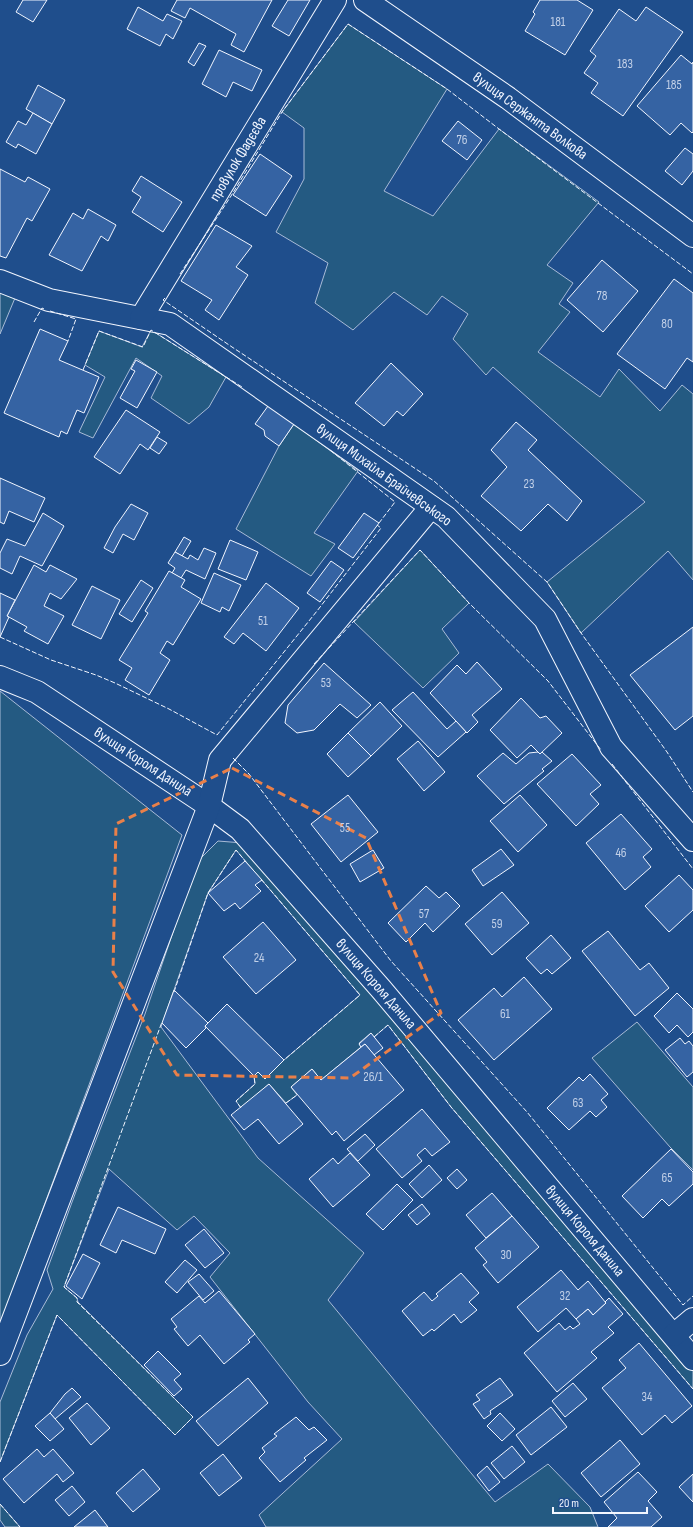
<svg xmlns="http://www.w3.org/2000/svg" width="693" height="1527" font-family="'Sofia Sans Condensed',sans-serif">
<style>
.green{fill:#245a82;stroke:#a8bbd7}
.building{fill:#3563a3;stroke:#f2f6ff}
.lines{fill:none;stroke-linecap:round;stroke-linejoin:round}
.street-casing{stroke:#f2f6ff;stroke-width:24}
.street{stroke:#1f4e8c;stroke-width:22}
.fence{stroke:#f2f6ff;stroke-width:1;stroke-dasharray:5 2;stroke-linecap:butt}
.marked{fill:none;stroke:#ea8049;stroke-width:3;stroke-dasharray:8 5;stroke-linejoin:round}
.labels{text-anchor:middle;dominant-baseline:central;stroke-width:3;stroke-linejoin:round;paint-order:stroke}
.number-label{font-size:13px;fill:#c3d1e8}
.street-label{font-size:15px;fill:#f2f6ff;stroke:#1f4e8c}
</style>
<rect width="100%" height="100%" fill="#1f4e8c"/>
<g class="green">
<path d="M348,24l99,65 -63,102 49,25 66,-87 100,73 -52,63 26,18 -14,21 11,8 -32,40 62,45 19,-28 41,42 22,-26 11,9v186l-25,-29 -87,82 -34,-51 98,-80 -152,-135 -7,8 -33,-36 15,-25 -26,-18 -15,19 -33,-23 -41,38 -38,-27 13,-40 -52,-31 28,-53v-51l-22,-16z"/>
<path d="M0,292l15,6 -15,36z"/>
<path d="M151,330l75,47 -17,30 -20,17 -38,-26 11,-22 -26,-18 -43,80 -14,-6 26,-55 -20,-12 14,-34 43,16z"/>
<path d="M294,424l64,47 -44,62 21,11 -24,32 -75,-47 43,-83z"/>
<path d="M420,550l49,53 -27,26 17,24 -36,35 -69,-66z"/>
<path d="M0,691l182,144 -182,489z"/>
<path d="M218,841l25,2 450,522v24l-242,-282 -63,-82 -14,12 -3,-4 -12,10 2,4 -40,33 -9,-11 -21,18 6,8 -11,8 -17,-19 -28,24 -5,-7 19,-17 -1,-8 4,-4 26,-12 76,-65 -124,-145 -28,43 -47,134 97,131 106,95 -36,47 167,202 53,-38 42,43 8,20h-332l-7,-12 83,-76 -34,-37 -98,-125 20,-24 -36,-37 -17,14 -68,-61 -45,118 13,11 1,4 115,115 -18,18 -118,-120 -57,147v-60l27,-67 26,-46 -6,-19 31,-84 67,-172 52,-152z"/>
<path d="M637,1022l56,65v83l-23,-23 -78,-89z"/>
<path d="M0,1504l20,23h-15l-5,-7z"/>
</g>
<g class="building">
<path d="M23,0h24l-14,22 -17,-10z"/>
<path d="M177,0h95l-28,52 -13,-7 5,-11 -46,-26 -5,10 -14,-7z"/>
<path d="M288,0h22l-21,36 -17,-10z"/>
<path d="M540,0h37l16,10 -28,45 -40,-24 10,-17 -2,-2z"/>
<path d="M138,7l25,14 4,-7 15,7 -9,18 -7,-5 -6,12 -33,-17z"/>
<path d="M646,7l37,25 -60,84 -32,-23 7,-10 -14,-10 12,-17 -6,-5 29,-42 17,12z"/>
<path d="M199,43l7,3 -12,20 -6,-4z"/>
<path d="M219,50l43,20 -10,21 -19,-9 -7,15 -24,-13z"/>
<path d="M681,55l11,9 1,-2v70l-1,1 -11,-10 -11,12 -33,-29z"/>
<path d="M38,85l27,15 -13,24 -26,-15z"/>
<path d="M33,113l19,11 -16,30 -18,-10 -2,4 -10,-6 12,-21 8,4z"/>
<path d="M458,121l24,19 -15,20 -25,-19z"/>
<path d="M685,148l8,6v17l-11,14 -17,-14z"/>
<path d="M260,154l32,22 -26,40 -33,-21z"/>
<path d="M0,169l25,13 3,-5 22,12 -18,32 -5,-3 -21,40 -6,-2z"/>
<path d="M141,176l41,26 -19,30 -31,-20 9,-15 -9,-6z"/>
<path d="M88,209l28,16 -8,16 -7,-5 -19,35 -33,-16 24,-42 10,6z"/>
<path d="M216,225l36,21 -16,21 12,8 -29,45 -14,-10 7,-10 -31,-19z"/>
<path d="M602,260l36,31 -35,41 -36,-32z"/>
<path d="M674,279l19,14v69l-6,-4 -22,31 -48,-35z"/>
<path d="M40,329l28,12 -9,19 40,17 -15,36 -7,-3 -10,24 -6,-3 -2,6 -55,-24z"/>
<path d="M136,360l21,12 -20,36 -17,-10 15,-27 -4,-2z"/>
<path d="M391,363l32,31 -20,22 -6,-5 -13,15 -29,-23z"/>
<path d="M268,406l26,18 -15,22 -14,-10 -1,-6 -9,-6z"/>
<path d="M126,410l34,22 -12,18 -8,-6 -20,30 -26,-17z"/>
<path d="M516,422l21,18 -9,10 54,51 -15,20 -19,-17 -27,27 -40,-35 26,-29 -16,-17z"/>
<path d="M157,437l10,6 -8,11 -9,-6z"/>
<path d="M0,478l45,20 -11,24 -25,-11 -5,13 -4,-2z"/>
<path d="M131,504l17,9 -14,27 -11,-6 -10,19 -9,-5 11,-21z"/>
<path d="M43,513l21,13 -22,40 -22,-10 -8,18 -12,-6v-15l7,-14 18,7z"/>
<path d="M364,513l15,10 -26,35 -15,-10z"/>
<path d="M184,537l7,4 -9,15 -7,-4z"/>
<path d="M230,540l28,12 -12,28 -28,-11z"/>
<path d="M204,548l12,5 -11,26 -19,-9 -5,8 -9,-5 3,-5 -7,-5 7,-11 13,7 2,-4 8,5z"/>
<path d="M331,561l13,9 -24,32 -13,-9z"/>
<path d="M34,565l12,7 4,-7 27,14 -16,20 -11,-6 -6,13 20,10 -16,28 -24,-13 3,-4 -20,-11z"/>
<path d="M169,571l16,9 -4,7 20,12 -28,46 -6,-4 -7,12 10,7 -21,35 -24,-15 7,-12 -13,-8 29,-47 -3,-2z"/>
<path d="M214,573l27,12 -12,26 -7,-4 -2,5 -19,-9z"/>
<path d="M141,580l12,8 -21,34 -13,-8z"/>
<path d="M266,583l33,25 -33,43 -23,-18 -9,11 -10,-7z"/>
<path d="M92,586l28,14 -19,39 -29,-14z"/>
<path d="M0,593l15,7 -8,16 2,1 -9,20z"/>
<path d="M693,627v89l-18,14 -45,-55z"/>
<path d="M477,662l25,27 -30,26 6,7 -11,11 -37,-40 27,-28 9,9z"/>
<path d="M324,663l47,42 -14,13 -17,-14 -26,26 -17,3 -12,-10 3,-18z"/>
<path d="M413,692l34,37 9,-8 10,11 -28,25 -46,-47z"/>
<path d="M521,698l19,20 6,-2 16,17 -22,21 -9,-9 -14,13 -27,-28z"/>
<path d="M380,702l22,24 -31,30 -23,-23z"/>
<path d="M348,733l23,23 -23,21 -21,-23z"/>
<path d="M418,741l27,31 -21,19 -27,-32z"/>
<path d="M538,752l2,2 2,-2 10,9 -10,8 2,2 -40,33 -27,-28 26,-23 13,11 13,-11z"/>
<path d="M572,754l29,31 -11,9 9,10 -23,22 -39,-42z"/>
<path d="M348,795l30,37 -37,30 -30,-38z"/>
<path d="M520,795l27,30 -29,27 -28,-31z"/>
<path d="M621,814l31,35 -9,8 8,10 -26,23 -39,-47z"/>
<path d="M501,849l13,16 -31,21 -11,-16z"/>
<path d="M373,850l11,18 -24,14 -10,-18z"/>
<path d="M245,861l17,19 -7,5 6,6 -21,18 -5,-6 -11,8 -16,-18z"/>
<path d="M679,875l14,15v20l-24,22 -24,-26z"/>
<path d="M426,886l13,12 7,-6 14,14 -27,26 -8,-9 -19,19 -18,-19z"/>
<path d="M502,892l27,31 -37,32 -27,-31z"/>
<path d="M263,922l33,38 -40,34 -33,-37z"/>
<path d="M608,931l32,39 9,-7 20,25 -34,28 -53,-65z"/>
<path d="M551,935l20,23 -19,16 -5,-5 -6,5 -15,-16z"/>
<path d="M524,977l28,32 -58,51 -36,-40 36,-32 8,9z"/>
<path d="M174,990l34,33 -3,3 1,2 -20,20 -24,-25z"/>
<path d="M677,993l16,16v23l-5,5 -11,-12 -8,8 -15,-17z"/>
<path d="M227,1004l57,56 -19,19 -7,-7 -4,4 -49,-50z"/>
<path d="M371,1033l12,15 -9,7 -9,-11 -4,3 -2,-3z"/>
<path d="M680,1038l5,6 4,-3 4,5v26l-6,5 -22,-27z"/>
<path d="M365,1044l39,46 -60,51 -8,-10 -4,4 -41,-48 21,-18 9,11z"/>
<path d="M590,1074l18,20 -7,6 6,7 -11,10 -6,-6 -21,19 -22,-22 32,-31 4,4z"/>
<path d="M269,1084l34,40 -24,20 -21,-25 -14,11 -13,-15z"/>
<path d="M422,1109l28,33 -18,14 -7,-8 -8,7 5,6 -20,17 -26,-29z"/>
<path d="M365,1134l10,11 -17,16 -11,-12z"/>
<path d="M671,1149l22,23v12l-24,22 -7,-7 -19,19 -21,-22z"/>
<path d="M350,1153l20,22 -37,32 -24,-28 24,-21 5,6z"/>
<path d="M429,1165l13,15 -20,18 -13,-14z"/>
<path d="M457,1169l10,11 -10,9 -10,-11z"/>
<path d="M397,1184l16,16 -30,30 -17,-16z"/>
<path d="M492,1193l20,23 -26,22 -20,-23z"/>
<path d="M422,1204l8,10 -13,11 -9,-10z"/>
<path d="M118,1207l48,22 -11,25 -33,-14 -6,13 -16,-8z"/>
<path d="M512,1216l27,31 -41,36 -15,-18 4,-3 -12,-14z"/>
<path d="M204,1229l20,24 -19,15 -20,-23z"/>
<path d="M83,1254l17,9 -18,36 -16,-13z"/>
<path d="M185,1260l12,10 -20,23 -12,-11z"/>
<path d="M561,1270l17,20 10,-9 18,22 -13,12 -5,-6 -12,10 -10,-11 -28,24 -21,-25z"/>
<path d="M461,1273l18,20 -10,9 8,8 -16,13 -7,-9 -20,17 -2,-2 -9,7 -21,-25 22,-19 8,9 6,-5 -2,-2z"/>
<path d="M199,1274l15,17 -11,9 -15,-18z"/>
<path d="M219,1291l36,43 -7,6 2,2 -26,22 -24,-29 -12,11 -14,-17 3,-2 -6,-8 28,-23 6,7z"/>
<path d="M609,1298l14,16 -15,13 6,6 -23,19 6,6 -40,34 -33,-39 35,-30 6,7 5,-4 3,3 7,-5 -4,-5 12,-10 5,6 13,-12 -1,-1z"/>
<path d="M639,1343l53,63 -20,17 -7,-8 -23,20 -40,-47 24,-20 -7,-8z"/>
<path d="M158,1351l23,23 -7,6 8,9 -8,7 -30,-31z"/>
<path d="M248,1378l20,25 -50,43 -22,-25z"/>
<path d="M500,1378l13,17 -23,16 1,3 -7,5 -11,-15 7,-4 -4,-5z"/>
<path d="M573,1383l14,16 -22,18 -13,-16z"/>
<path d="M72,1388l9,9 -26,22 -5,-6 15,-19z"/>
<path d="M87,1403l23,25 -19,17 -22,-27z"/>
<path d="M551,1407l16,20 -36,28 -15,-20z"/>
<path d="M50,1413l14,16 -14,12 -15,-15z"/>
<path d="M500,1413l15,16 -13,12 -15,-15z"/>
<path d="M296,1417l13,13 5,-3 13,13 -23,18 2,2 -26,22 -21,-24 6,-6 -3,-4 15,-12 -3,-2z"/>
<path d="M620,1440l20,24 -39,33 -20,-24z"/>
<path d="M512,1446l13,16 -21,17 -13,-16z"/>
<path d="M37,1449l7,8 9,-8 21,24 -11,9 -6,-8 -33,29 -21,-24z"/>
<path d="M223,1454l19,24 -23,18 -19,-23z"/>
<path d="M487,1466l13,16 -11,9 -12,-16z"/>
<path d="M143,1469l17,20 -27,23 -17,-19z"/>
<path d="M638,1472l19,20 -9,9 14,16 -11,10h-43l9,-9 -13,-16z"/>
<path d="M693,1474v28l-14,-15z"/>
<path d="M72,1486l13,16 -16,14 -14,-16z"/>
<path d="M95,1510l13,17h-34z"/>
</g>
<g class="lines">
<defs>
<g id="street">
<path d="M365,0l143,98 185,138"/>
<path d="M0,281l49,19 121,24 276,193 99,102 66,128 82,93"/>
<path d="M141,318l194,-318"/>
<path d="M0,677l37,15 172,114 31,23 141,160 312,370"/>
<path d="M674,1335l19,-16"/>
<path d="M0,1354l209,-548 11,-46 211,-253"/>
</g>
</defs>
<use href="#street" class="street-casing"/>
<use href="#street" class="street"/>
<g class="fence">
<path d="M180,274l51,-78 51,-84 66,-88 99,65 52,40 194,145"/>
<path d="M165,298l-2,2 69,47 202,134 113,101 34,51 86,119 26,40"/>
<path d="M50,311l26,8 -8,22"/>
<path d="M34,322l8,-14 2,1"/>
<path d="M83,370l16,-39 44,16 8,-17 91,57"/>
<path d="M330,450l65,52 -16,21"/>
<path d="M0,637l51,23 45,15 19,8 54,26 48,26 100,-124 64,-83 -4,-3"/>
<path d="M314,664l106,-114 49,53 79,78 53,69"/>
<path d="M233,758l16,16 142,187 136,151 156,193 10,-9"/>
<path d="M612,764l81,105"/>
<path d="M261,879l99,116 -76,65"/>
<path d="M174,992l34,-99 28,-43 10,12"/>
<path d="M374,1037l14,-12 63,82 242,282"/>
<path d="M286,1103l11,-8"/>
<path d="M241,1108l-5,-7 19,-17 -1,-8"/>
<path d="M0,1462l57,-147 118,120 18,-18 -116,-115v-4l-13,-11 98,-265"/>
<path d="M0,1504l20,23"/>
</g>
</g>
<path class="marked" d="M232,768l134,70 75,175 -91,65 -173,-3 -64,-103 3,-148z"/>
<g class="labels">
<g class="number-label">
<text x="558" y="22">181</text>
<text x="625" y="64">183</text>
<text x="674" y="85">185</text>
<text x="462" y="140">76</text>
<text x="602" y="296">78</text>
<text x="667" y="324">80</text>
<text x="529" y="484">23</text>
<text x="263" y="621">51</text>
<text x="326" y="683">53</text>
<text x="345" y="828">55</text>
<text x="621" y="853">46</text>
<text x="424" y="914">57</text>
<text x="497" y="924">59</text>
<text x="259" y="958">24</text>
<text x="505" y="1014">61</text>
<text x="373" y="1077">26/1</text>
<text x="578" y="1103">63</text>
<text x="667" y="1178">65</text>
<text x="506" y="1255">30</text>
<text x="565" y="1296">32</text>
<text x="647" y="1397">34</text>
</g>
<g class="street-label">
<text transform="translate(530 116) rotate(36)">вулиця Сержанта Волкова</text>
<text transform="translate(238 159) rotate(-59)">провулок Фадєєва</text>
<text transform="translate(384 475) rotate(36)">вулиця Михайла Брайчевського</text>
<text transform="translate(143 762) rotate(33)">вулиця Короля Данила</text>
<text transform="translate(376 984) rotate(49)">вулиця Короля Данила</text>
<text transform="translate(585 1231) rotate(50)">вулиця Короля Данила</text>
</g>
</g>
<path d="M553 1507v6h94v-6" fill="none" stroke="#f2f6ff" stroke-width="2"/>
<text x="559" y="1507" font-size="12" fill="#f2f6ff" stroke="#1f4e8c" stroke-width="3" paint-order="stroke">20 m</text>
</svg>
